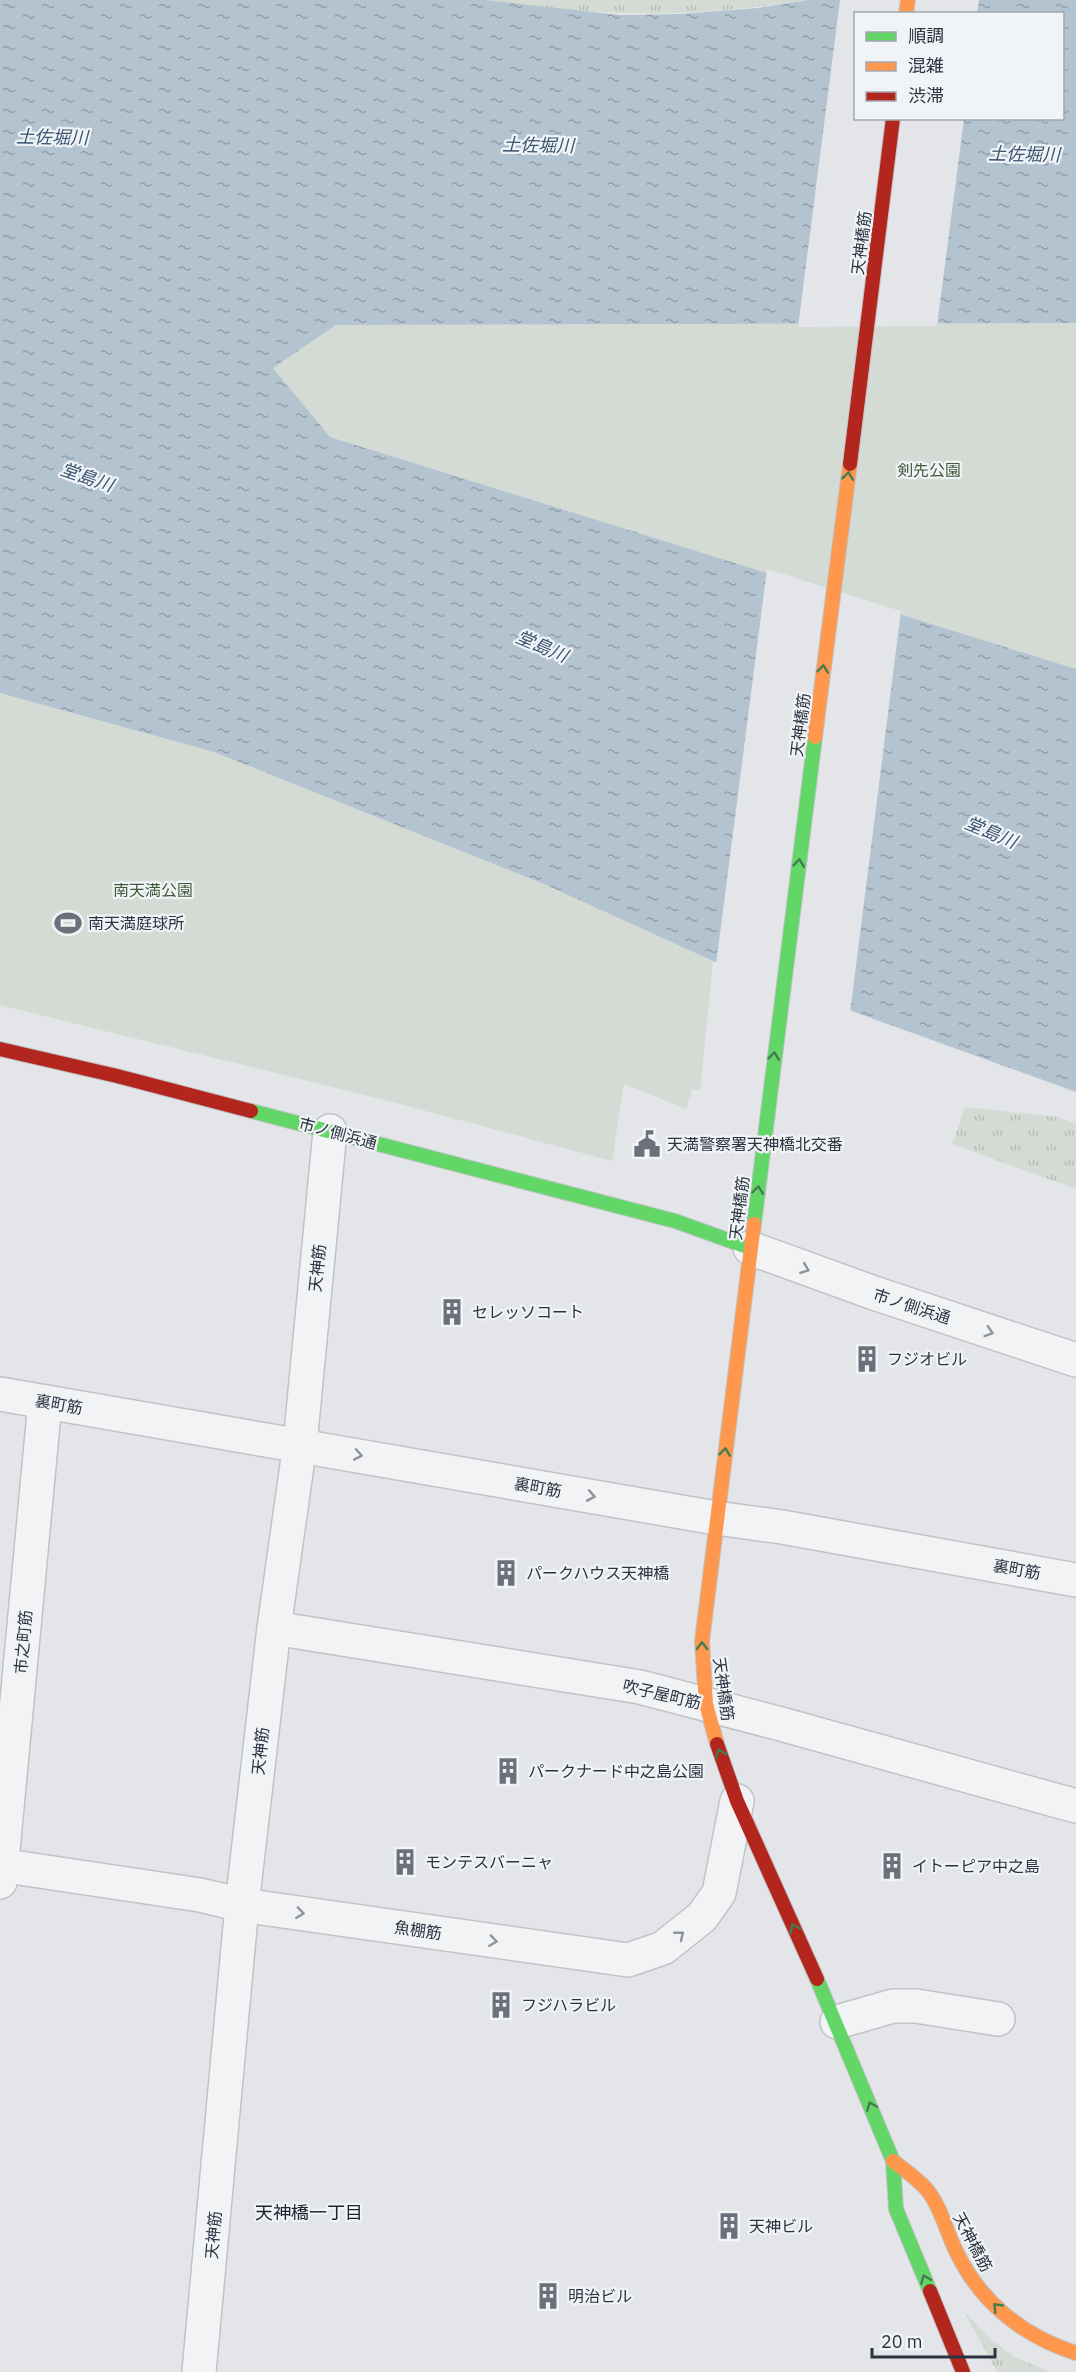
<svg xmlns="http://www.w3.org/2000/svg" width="1076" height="2372" font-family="'IBM Plex Sans','Noto Sans JP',sans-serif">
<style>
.grass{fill:url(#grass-tufts)}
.park{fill:#d4dbd4}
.water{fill:url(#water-ripples);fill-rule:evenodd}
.pier{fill:#e3e5e8}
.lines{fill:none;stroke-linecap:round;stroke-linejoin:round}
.street-casing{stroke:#c1c3c6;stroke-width:36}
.fast-casing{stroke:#c1c3c6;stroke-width:16}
.slow-casing{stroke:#c1c3c6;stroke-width:16}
.jam-casing{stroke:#c1c3c6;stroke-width:16}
.street{stroke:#f2f3f5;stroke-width:33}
.fast{stroke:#63d668;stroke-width:14}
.slow{stroke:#ff974d;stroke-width:14}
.jam{stroke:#b3261e;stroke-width:14}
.oneway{stroke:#447c52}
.oneway2{stroke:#8e939a}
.labels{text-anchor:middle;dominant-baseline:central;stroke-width:4.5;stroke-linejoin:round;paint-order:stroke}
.street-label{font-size:16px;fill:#2b3340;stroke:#f1f4f7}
.park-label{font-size:16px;fill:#415a3a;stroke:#f1f4f7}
.poi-label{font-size:16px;fill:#2b3340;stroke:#f1f4f7;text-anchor:start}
.water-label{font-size:18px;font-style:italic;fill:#385370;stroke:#f1f4f7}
.neighbourhood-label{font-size:18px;fill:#1d2431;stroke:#f1f4f7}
</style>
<defs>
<pattern id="grass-tufts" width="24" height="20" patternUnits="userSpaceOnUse" patternTransform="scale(1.5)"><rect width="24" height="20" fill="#d4dbd4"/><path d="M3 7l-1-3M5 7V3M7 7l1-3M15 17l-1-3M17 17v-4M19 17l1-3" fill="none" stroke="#b6bcb7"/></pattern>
<pattern id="water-ripples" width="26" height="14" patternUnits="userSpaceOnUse" patternTransform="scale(1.5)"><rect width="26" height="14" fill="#b4c3d0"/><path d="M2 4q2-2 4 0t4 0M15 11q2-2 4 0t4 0" fill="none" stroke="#939faa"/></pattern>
</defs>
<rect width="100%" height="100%" fill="#e3e5e8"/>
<g class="grass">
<path d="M485,0h323c-88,14 -175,18 -264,7 -20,-2 -40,-3 -59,-7z"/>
<path d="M965,1107l93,10 18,7v65l-124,-45z"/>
<path d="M963,2310l27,28 24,19 37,15h-54z"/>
</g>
<g class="park">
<path d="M1076,323v346l-746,-232 -57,-69 63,-43z"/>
<path d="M0,693l214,59 330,132 169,77 -13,130 -8,-2 -6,20 -62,-25 -12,77 -231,-62 -381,-94z"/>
</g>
<path class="water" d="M0,0h485l135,15 61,-1 77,-6 50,-8h268v323l-740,2 -63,43 57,69 746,232v423l-363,-131 -169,-77 -330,-132 -214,-59zM856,14h206v104h-206z"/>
<g class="pier">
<path d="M840,0h139l-2,13 -121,1v104l108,1 -27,207 -139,1z"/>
<path d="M767,569l134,42 -51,402 -134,-48z"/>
</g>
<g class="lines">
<defs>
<g id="street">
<path d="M750,1248l124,45 202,67"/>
<path d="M0,1394l716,124 66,9 294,53"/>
<path d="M274,1628l366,59 141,37 295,82"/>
<path d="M0,1865l200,30 42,10 386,55 35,-12 39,-31 17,-24 18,-92"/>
<path d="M0,1882l45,-480"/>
<path d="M837,2022l56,-16h23l82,13"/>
<path d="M199,2372l43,-467 32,-277 26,-184 30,-313"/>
</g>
<g id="fast">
<path d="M251,1111l424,110 75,27"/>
<path d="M754,1224l61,-487"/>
<path d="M817,1979l76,182 3,48 34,82"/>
</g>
<g id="slow">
<path d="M906,14l2,-14"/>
<path d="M815,737l35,-273"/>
<path d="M717,1744l-11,-40 -4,-63 52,-417"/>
<path d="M893,2161c12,9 25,18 35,30 13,17 18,39 27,58 24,52 67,87 121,104"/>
</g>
<g id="jam">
<path d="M850,464l43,-346"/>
<path d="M0,1049l117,27 134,35"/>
<path d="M717,1744l20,57 80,178"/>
<path d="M930,2291l33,81"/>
</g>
</defs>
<use href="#street" class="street-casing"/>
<use href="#fast" class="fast-casing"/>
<use href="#slow" class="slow-casing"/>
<use href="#jam" class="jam-casing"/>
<use href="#street" class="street"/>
<use href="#fast" class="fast"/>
<use href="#slow" class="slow"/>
<use href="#jam" class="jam"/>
</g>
<defs><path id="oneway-chevron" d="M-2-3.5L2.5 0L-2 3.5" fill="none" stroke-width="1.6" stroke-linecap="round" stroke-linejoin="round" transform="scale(1.5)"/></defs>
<g class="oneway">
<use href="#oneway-chevron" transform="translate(848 476) rotate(-83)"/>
<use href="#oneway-chevron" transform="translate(823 669) rotate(-83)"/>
<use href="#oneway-chevron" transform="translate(799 863) rotate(-83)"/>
<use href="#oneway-chevron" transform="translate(774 1056) rotate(-83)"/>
<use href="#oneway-chevron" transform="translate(758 1190) rotate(-83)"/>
<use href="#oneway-chevron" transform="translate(725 1452) rotate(-83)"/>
<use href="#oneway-chevron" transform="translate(702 1646) rotate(-90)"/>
<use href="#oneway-chevron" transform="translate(720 1753) rotate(-108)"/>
<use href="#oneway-chevron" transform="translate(794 1928) rotate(-115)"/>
<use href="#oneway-chevron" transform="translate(871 2106) rotate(-112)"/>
<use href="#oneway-chevron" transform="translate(925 2279) rotate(-112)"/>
<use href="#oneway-chevron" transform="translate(997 2307) rotate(-134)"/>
</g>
<g class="oneway2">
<use href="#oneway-chevron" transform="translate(805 1269) rotate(21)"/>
<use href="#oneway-chevron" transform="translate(989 1332) rotate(18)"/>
<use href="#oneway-chevron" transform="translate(358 1455) rotate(10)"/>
<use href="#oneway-chevron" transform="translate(591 1496) rotate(10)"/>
<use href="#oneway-chevron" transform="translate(300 1913) rotate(8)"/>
<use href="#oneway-chevron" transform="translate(680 1935) rotate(-39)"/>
<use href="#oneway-chevron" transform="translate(493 1941) rotate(8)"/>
</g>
<defs>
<symbol id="stadium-bare" viewBox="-9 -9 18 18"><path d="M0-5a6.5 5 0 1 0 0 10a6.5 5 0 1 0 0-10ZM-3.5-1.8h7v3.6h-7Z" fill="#6b717b" stroke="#f1f4f7" stroke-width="2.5" paint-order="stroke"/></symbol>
<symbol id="civic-bare" viewBox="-9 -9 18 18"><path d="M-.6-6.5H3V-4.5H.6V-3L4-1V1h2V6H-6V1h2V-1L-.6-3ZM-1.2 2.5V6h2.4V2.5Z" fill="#6b717b" stroke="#f1f4f7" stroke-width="2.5" paint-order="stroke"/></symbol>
<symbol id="building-bare" viewBox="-9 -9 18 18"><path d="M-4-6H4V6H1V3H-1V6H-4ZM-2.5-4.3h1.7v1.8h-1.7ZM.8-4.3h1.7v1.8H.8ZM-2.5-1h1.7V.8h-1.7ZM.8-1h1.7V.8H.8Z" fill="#6b717b" stroke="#f1f4f7" stroke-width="2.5" paint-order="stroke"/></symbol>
</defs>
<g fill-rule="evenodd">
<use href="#stadium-bare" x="49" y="904" width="38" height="38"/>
<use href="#civic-bare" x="628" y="1125" width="38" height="38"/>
<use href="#building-bare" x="433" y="1293" width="38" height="38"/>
<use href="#building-bare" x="848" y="1340" width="38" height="38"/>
<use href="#building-bare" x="487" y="1554" width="38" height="38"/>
<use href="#building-bare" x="489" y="1752" width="38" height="38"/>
<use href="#building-bare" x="386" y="1843" width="38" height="38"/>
<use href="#building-bare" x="873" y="1847" width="38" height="38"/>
<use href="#building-bare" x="482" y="1986" width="38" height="38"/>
<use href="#building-bare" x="710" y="2207" width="38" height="38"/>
<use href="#building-bare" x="529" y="2277" width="38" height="38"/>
</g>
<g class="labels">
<g class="street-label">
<text transform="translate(861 243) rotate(-83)">天神橋筋</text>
<text transform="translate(800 725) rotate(-83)">天神橋筋</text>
<text transform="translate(338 1133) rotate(15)">市ノ側浜通</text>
<text transform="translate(739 1208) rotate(-83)">天神橋筋</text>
<text transform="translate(317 1268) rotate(-84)">天神筋</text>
<text transform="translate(912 1306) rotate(18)">市ノ側浜通</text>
<text transform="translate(59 1404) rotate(10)">裏町筋</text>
<text transform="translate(538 1487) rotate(10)">裏町筋</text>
<text transform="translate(1017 1569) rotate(10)">裏町筋</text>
<text transform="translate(23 1642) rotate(-85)">市之町筋</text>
<text transform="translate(724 1689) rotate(82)">天神橋筋</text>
<text transform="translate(662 1694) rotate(13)">吹子屋町筋</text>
<text transform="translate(260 1751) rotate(-84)">天神筋</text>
<text transform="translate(418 1930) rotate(8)">魚棚筋</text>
<text transform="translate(213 2235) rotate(-85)">天神筋</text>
<text transform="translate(973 2242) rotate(62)">天神橋筋</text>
</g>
<g class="park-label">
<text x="929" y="470">剣先公園</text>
<text x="153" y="890">南天満公園</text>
</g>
<g class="poi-label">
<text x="88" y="923">南天満庭球所</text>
<text x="667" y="1144">天満警察署天神橋北交番</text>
<text x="472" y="1312">セレッソコート</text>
<text x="887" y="1359">フジオビル</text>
<text x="526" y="1573">パークハウス天神橋</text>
<text x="528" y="1771">パークナード中之島公園</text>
<text x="425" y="1862">モンテスバーニャ</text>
<text x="912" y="1866">イトーピア中之島</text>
<text x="521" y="2005">フジハラビル</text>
<text x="749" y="2226">天神ビル</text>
<text x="568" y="2296">明治ビル</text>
</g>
<g class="water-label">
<text transform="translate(52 137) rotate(1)">土佐堀川</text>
<text transform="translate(538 145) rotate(1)">土佐堀川</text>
<text transform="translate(1024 154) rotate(1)">土佐堀川</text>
<text transform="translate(87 477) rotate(19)">堂島川</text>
<text transform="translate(542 646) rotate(23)">堂島川</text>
<text transform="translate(991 832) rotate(23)">堂島川</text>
</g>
<g class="neighbourhood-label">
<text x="309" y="2212">天神橋一丁目</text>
</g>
</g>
<rect x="854" y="12" width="210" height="108" fill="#f1f4f7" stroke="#a2a7ae" stroke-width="1.5"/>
<rect x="866" y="32" width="30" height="9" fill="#63d668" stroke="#a2a7ae" stroke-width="1.5"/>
<text x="908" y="42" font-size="18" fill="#2b3340">順調</text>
<rect x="866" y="62" width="30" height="9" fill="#ff974d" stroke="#a2a7ae" stroke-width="1.5"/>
<text x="908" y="72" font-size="18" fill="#2b3340">混雑</text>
<rect x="866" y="92" width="30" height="9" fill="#b3261e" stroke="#a2a7ae" stroke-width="1.5"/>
<text x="908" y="102" font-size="18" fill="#2b3340">渋滞</text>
<path d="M872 2348v9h123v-9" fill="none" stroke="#2b3340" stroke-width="3"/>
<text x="881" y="2348" font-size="18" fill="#2b3340" stroke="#f1f4f7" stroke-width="4.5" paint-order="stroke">20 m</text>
</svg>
